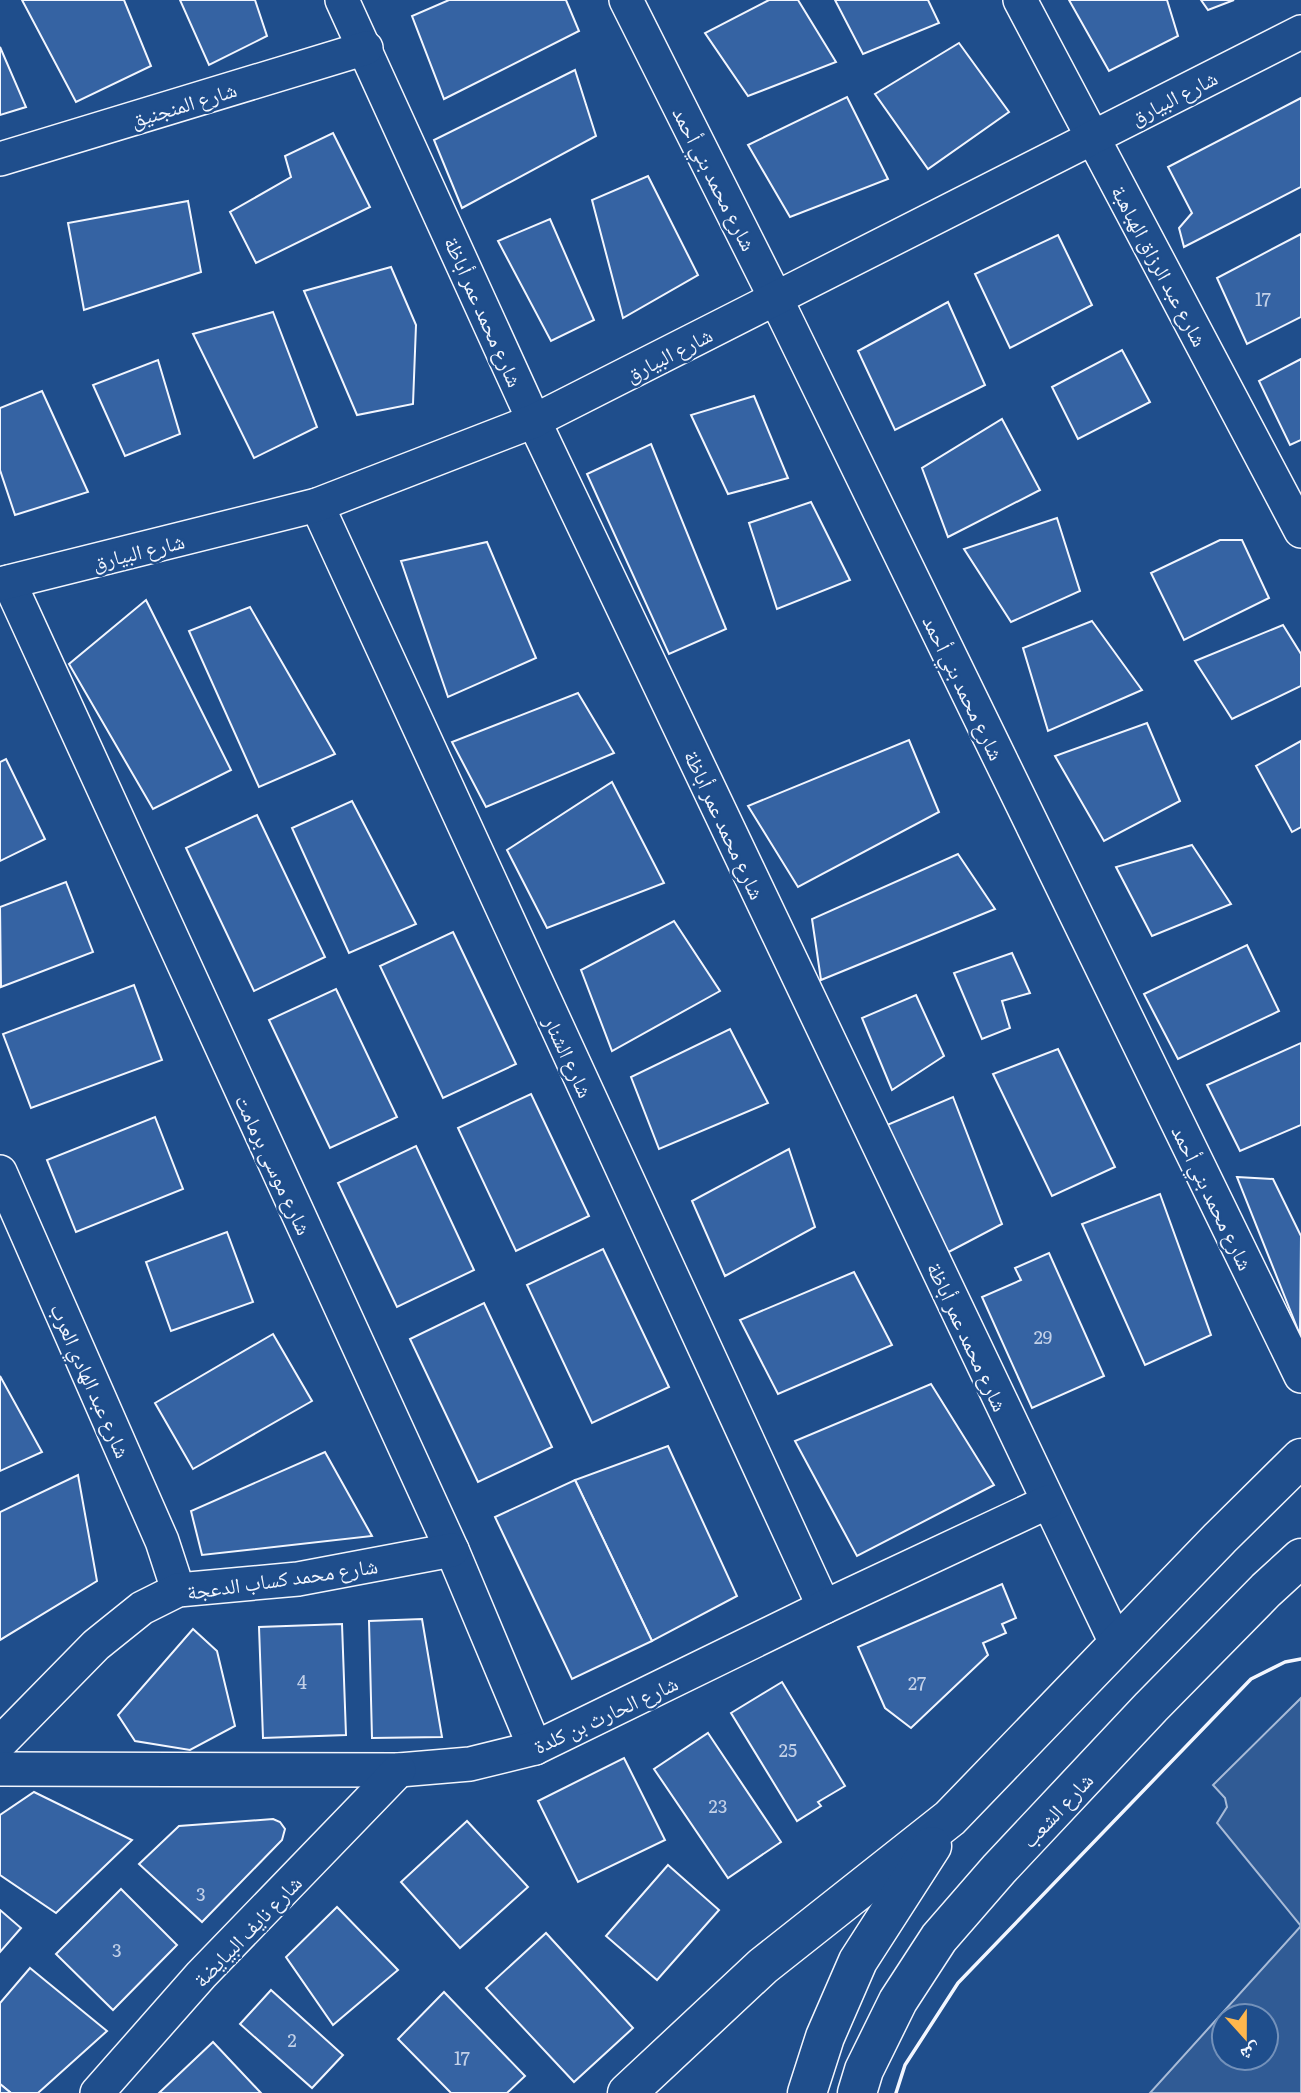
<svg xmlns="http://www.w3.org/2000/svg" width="1301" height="2093" font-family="Literata,'Noto Naskh Arabic',serif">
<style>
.parking{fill:#305b95;stroke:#a8bbd7;stroke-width:2;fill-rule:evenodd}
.building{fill:#3563a3;stroke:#f2f6ff;stroke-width:2}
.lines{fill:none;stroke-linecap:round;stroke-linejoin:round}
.street-casing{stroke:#f2f6ff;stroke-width:36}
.secondary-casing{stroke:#f2f6ff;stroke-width:41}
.street{stroke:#1f4e8c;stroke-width:33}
.secondary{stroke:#1f4e8c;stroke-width:38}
.wall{stroke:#f2f6ff;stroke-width:3.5}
.labels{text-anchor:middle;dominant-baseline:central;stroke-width:5;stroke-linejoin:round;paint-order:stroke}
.number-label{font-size:18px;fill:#c3d1e8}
.street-label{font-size:21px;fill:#f2f6ff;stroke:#1f4e8c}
</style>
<rect width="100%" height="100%" fill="#1f4e8c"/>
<path class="parking" d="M1301,1698v395h-151l151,-167 -84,-103 10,-16 -2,-9 -12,-13zM1266,2016v42h-42v-42z"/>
<g class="building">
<path d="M22,0h102l27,66 -75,36z"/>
<path d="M180,0h75l12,36 -58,29z"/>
<path d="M449,0h117l13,31 -135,68 -32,-83z"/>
<path d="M769,0h29l38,62 -88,34 -43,-63z"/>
<path d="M835,0h93l11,23 -76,31z"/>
<path d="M1069,0h98l11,36 -69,35z"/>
<path d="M1201,0h33l-26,10z"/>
<path d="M959,43l50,69 -81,57 -53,-75z"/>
<path d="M0,47l26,60 -26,8z"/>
<path d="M575,70l21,66 -134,72 -28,-68z"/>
<path d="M847,97l41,82 -98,38 -42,-72z"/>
<path d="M1301,98v89l-117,60 -5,-19 13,-15 -24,-46z"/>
<path d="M333,133l37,74 -114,56 -26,-51 61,-35 -6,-21z"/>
<path d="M648,176l50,99 -75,43 -31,-118z"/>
<path d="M188,201l13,71 -117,38 -16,-87z"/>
<path d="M550,219l44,101 -43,21 -53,-100z"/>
<path d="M1301,234v83l-54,27 -30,-66z"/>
<path d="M1058,235l34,70 -82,43 -35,-74z"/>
<path d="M391,267l25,58 -3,79 -56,11 -53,-124z"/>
<path d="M948,302l37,83 -90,45 -37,-79z"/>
<path d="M273,312l44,115 -63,31 -61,-124z"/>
<path d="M1122,350l28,52 -72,37 -26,-52z"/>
<path d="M1301,359v81l-11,5 -31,-64z"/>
<path d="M158,360l22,74 -55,22 -32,-71z"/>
<path d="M42,391l46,101 -73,23 -15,-45v-62z"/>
<path d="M754,396l34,82 -60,16 -37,-79z"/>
<path d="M1002,419l38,71 -92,47 -26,-69z"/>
<path d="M651,444l75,185 -57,25 -82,-180z"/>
<path d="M811,502l39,78 -73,29 -28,-86z"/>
<path d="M1057,518l23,73 -69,31 -47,-73z"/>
<path d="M1220,540h22l27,58 -85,42 -33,-67z"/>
<path d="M487,542l49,116 -88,39 -47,-136z"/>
<path d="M146,600l85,170 -78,39 -84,-145z"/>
<path d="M250,607l85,147 -76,33 -70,-156z"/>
<path d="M1092,621l50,69 -94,41 -25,-83z"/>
<path d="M1283,625l18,29v32l-69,33 -37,-58z"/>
<path d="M578,693l36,60 -128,54 -34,-65z"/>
<path d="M1147,723l33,78 -76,40 -49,-85z"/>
<path d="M909,740l30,72 -141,75 -50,-81z"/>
<path d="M1301,741v86l-9,5 -36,-66z"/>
<path d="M6,759l39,80 -45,22v-99z"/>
<path d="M612,782l52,101 -117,45 -40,-78z"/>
<path d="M352,801l64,123 -67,29 -57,-125z"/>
<path d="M257,815l68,142 -71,34 -68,-143z"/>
<path d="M1192,845l39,59 -79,32 -36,-69z"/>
<path d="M958,854l37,55 -174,71 -9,-61z"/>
<path d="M66,882l27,70 -92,35 -1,-80z"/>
<path d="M674,921l46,70 -108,60 -31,-81z"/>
<path d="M453,932l63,132 -73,34 -63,-132z"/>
<path d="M1247,945l32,66 -101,48 -34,-65z"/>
<path d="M1012,953l18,40 -28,8 8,27 -28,11 -28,-66z"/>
<path d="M134,985l28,75 -131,48 -28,-74z"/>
<path d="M336,989l61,128 -67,31 -61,-128z"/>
<path d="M916,995l28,61 -52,34 -30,-72z"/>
<path d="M730,1029l38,74 -109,46 -28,-72z"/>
<path d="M1301,1043v82l-61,26 -33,-66z"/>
<path d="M1058,1049l57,118 -63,29 -59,-122z"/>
<path d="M531,1094l58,122 -73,35 -58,-123z"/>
<path d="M953,1097l49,127 -61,32 -54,-131z"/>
<path d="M155,1117l28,72 -107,43 -29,-72z"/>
<path d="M416,1146l58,124 -77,37 -59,-124z"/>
<path d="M789,1149l26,78 -90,49 -33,-75z"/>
<path d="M1237,1177l36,2 28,57 -1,99z"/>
<path d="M1160,1194l51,141 -66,30 -63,-141z"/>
<path d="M227,1232l26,70 -82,29 -25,-69z"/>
<path d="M603,1249l66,138 -77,36 -65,-138z"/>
<path d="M1049,1253l55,123 -72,32 -50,-111 39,-17 -6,-12z"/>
<path d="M854,1272l38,73 -114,49 -38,-74z"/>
<path d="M484,1303l68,144 -74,35 -68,-143z"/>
<path d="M273,1334l39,67 -119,68 -38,-66z"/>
<path d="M0,1376l42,76 -42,19z"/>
<path d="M931,1384l63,101 -137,71 -62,-115z"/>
<path d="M668,1446l69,150 -85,45 -77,-161z"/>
<path d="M325,1452l47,84 -170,19 -11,-44z"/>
<path d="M78,1475l19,106 -97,59v-128z"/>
<path d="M575,1480l77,161 -80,38 -77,-162z"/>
<path d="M1002,1584l14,34 -14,6 4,9 -23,10 5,12 -77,73 -26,-20 -27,-61z"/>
<path d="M422,1619l20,118 -70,1 -3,-117z"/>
<path d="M342,1624l4,111 -83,3 -4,-111z"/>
<path d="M193,1629l24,22 18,75 -45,24 -55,-9 -17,-26z"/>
<path d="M782,1682l63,104 -27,16 3,4 -24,15 -66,-108z"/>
<path d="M708,1733l73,109 -53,36 -74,-109z"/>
<path d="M624,1758l41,82 -87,42 -40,-81z"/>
<path d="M34,1792l98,48 -76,73 -56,-38v-60z"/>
<path d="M273,1819l7,3 5,7 -3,11 -80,82 -63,-58 40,-38z"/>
<path d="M467,1821l61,66 -68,61 -59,-66z"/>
<path d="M668,1865l51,45 -62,70 -51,-44z"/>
<path d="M121,1889l56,56 -64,65 -57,-56z"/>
<path d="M337,1907l61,63 -65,55 -47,-68z"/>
<path d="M0,1910l21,18 -21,24z"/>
<path d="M546,1933l87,95 -59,54 -88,-94z"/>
<path d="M30,1968l77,63 -69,62h-27l-11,-9v-81z"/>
<path d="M271,1990l72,65 -31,33 -72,-64z"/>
<path d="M444,1992l81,84 -18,17h-56l-53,-54z"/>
<path d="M213,2042l48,51h-102z"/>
<path d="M0,2084l11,9h-11z"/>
</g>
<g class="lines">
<defs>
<g id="street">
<path d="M342,0l192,421 583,1224"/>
<path d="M626,0l150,299 525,1077"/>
<path d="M1020,0l281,531"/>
<path d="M0,159l366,-111"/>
<path d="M317,505l507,1102"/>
<path d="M9,582l443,968 83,198"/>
<path d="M0,584l317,-79 217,-84 767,-389"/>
<path d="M0,1172l162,369 16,49"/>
<path d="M0,1743l96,-98 46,-37 36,-18 120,-11 154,-29"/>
<path d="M0,1769l399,1 71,-6 65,-16 289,-141 224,-105"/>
<path d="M97,2093l104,-118 198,-205"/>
</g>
<g id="secondary">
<path d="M627,2093l136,-127 187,-148 270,-280 81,-80"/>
<path d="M807,2093l18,-56 33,-76 74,-115"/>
<path d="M857,2093l7,-23 34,-69 41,-63 60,-69 152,-162 115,-117 35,-32"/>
</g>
</defs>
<use href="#street" class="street-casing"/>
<use href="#secondary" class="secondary-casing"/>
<use href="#street" class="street"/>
<use href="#secondary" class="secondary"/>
<path class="wall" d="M896,2093l9,-28 53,-82 293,-304 34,-17 16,-3"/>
</g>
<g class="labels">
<g class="number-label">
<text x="1263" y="298">17</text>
<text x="1043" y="1336">29</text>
<text x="302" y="1681">4</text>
<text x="917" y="1682">27</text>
<text x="788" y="1749">25</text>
<text x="718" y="1805">23</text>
<text x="201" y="1893">3</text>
<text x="117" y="1949">3</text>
<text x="292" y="2039">2</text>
<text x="462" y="2057">17</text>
</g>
<g class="street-label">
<text transform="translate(1173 96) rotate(-27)">شارع البيارق</text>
<text transform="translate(183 103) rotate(-17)">شارع المنجنيق</text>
<text transform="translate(716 178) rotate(63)">شارع محمد بني أحمد</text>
<text transform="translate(1161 265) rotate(62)">شارع عبد الرزاق الهباهبة</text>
<text transform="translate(485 311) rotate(66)">شارع محمد عمر أباظة</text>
<text transform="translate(668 353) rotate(-27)">شارع البيارق</text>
<text transform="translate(138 550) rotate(-14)">شارع البيارق</text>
<text transform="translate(965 687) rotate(64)">شارع محمد بني أحمد</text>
<text transform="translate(726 824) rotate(65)">شارع محمد عمر أباظة</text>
<text transform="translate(570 1056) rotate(65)">شارع الشنار</text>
<text transform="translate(275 1164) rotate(65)">شارع موسى برمامت</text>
<text transform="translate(1214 1197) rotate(64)">شارع محمد بني أحمد</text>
<text transform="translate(969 1336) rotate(65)">شارع محمد عمر أباظة</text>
<text transform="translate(92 1380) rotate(66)">شارع عبد الهادي العرب</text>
<text transform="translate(282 1577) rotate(-8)">شارع محمد كساب الدعجة</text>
<text transform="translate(605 1713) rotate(-25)">شارع الحارث بن كلدة</text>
<text transform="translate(1056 1809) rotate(-47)">شارع الشعب</text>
<text transform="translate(246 1930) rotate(-46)">شارع نايف البيايضة</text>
</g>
</g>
<g transform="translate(1245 2037) rotate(159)"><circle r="33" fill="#1f4e8c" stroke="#7391ba" stroke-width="2"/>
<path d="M0-5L12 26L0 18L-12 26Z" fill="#ffb74d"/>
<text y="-10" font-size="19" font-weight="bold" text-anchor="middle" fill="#f2f6ff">ش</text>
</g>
</svg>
